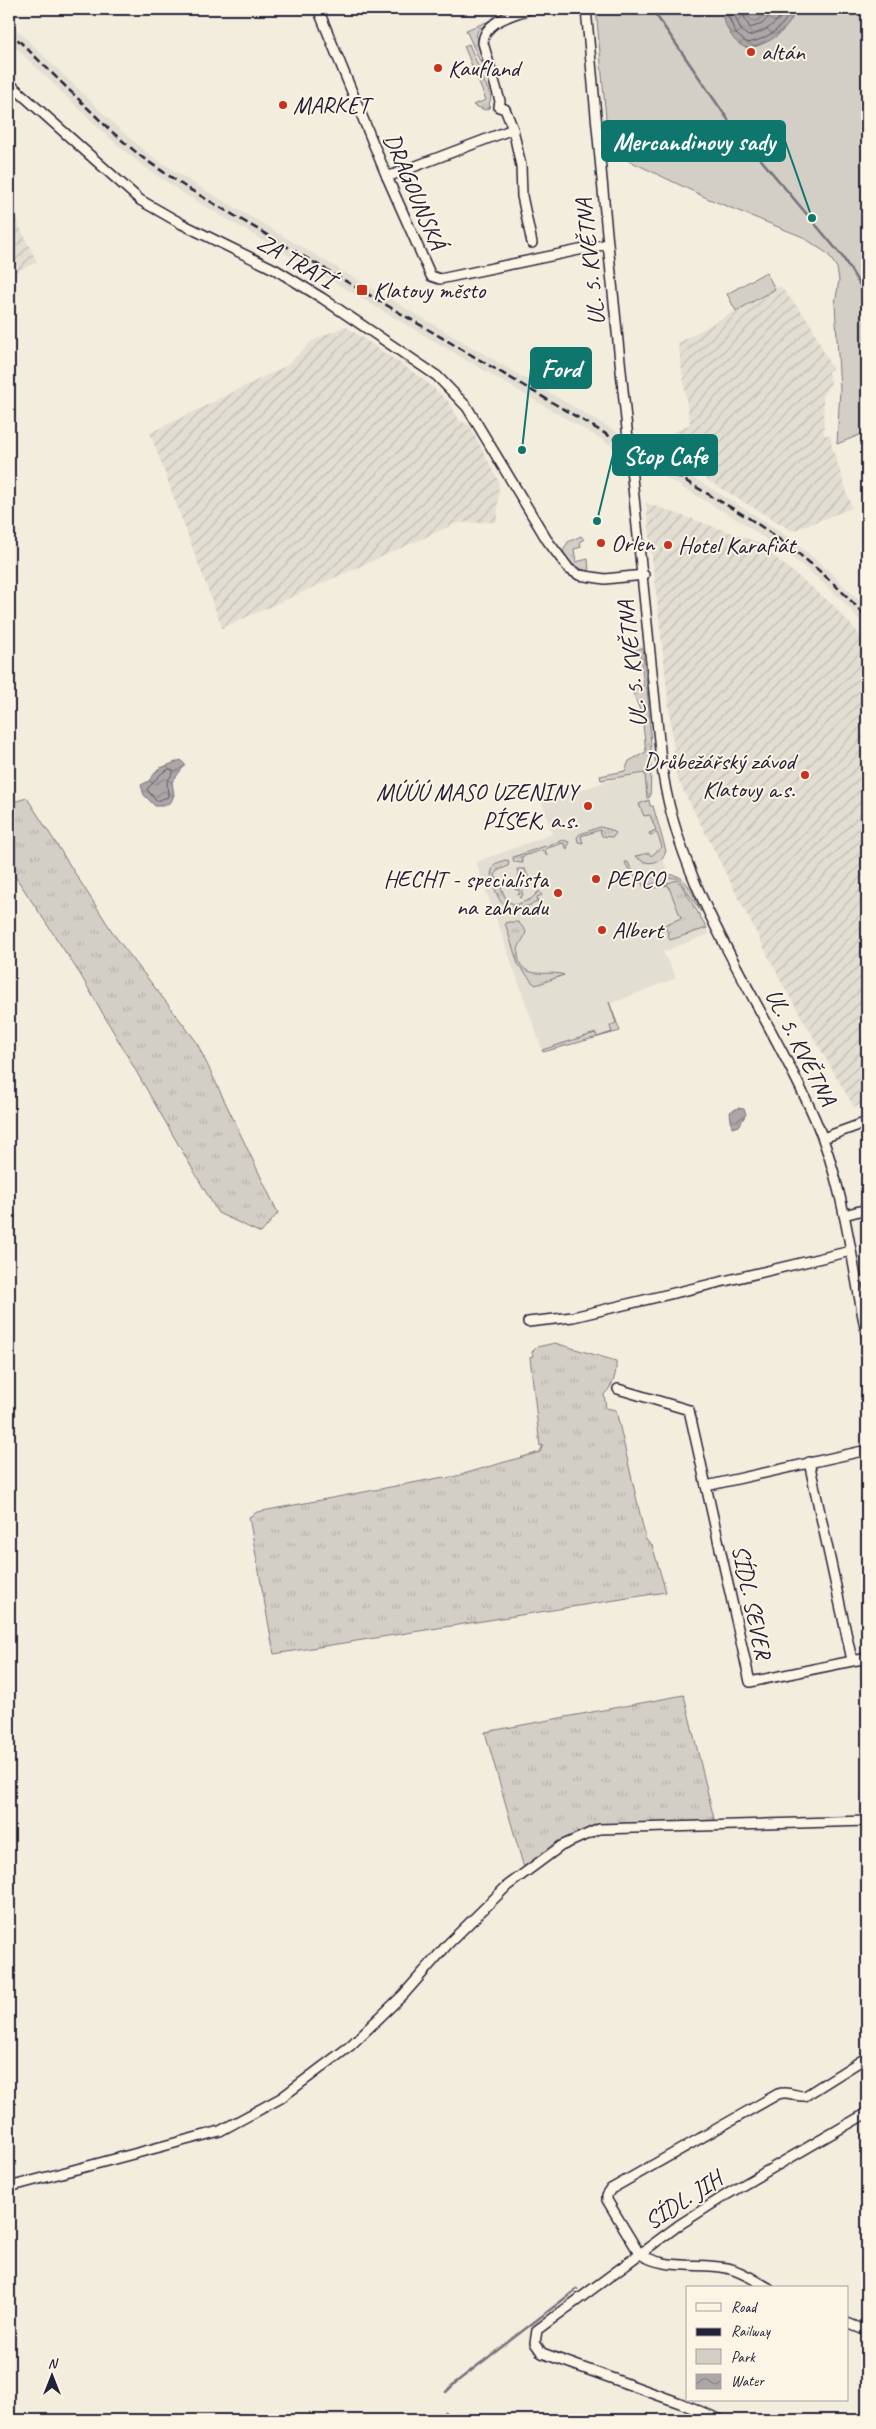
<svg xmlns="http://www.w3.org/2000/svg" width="876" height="2429" font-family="Caveat,sans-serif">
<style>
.built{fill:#e3ded2}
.industrial{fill:url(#industrial-furrows)}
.grass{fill:url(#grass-tufts);stroke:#7b7880}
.park{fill:#d4cfc6;stroke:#7b7880}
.water{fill:url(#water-waves);stroke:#75727b}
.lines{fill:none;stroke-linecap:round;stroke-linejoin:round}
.shore{stroke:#595766;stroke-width:1}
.stream{stroke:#75727b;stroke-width:2.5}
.minor-casing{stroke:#22223b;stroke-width:12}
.minor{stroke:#fcf5e5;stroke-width:9}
.rail{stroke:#22223b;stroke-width:2.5;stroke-dasharray:8 4;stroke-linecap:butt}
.poi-dot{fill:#c8321e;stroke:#fcf5e5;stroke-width:2}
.labels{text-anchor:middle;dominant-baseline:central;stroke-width:4;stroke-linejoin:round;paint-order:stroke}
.poi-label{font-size:24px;fill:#22223b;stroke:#fcf5e5;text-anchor:start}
.street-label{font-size:24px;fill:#22223b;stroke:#fcf5e5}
.leader{fill:none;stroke:#0f766e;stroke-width:2}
.callout-dot{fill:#0f766e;stroke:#fcf5e5;stroke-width:2}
.callout{fill:#0f766e;stroke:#0f766e;stroke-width:2}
.callout-label{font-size:25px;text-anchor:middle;font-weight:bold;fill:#fff}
</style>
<defs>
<pattern id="industrial-furrows" width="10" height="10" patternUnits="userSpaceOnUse" patternTransform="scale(1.25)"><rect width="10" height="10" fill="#e3ded2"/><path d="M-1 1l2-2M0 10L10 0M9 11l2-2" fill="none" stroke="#c2beb5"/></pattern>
<pattern id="grass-tufts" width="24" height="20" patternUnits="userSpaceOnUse" patternTransform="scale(1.25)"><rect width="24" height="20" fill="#d4cfc6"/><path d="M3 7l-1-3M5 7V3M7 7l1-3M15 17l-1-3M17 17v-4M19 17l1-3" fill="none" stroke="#b6b1ab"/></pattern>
<pattern id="water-waves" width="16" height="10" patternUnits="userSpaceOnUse" patternTransform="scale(1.25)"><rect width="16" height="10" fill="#aca7a6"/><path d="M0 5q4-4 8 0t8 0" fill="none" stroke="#8c8888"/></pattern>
</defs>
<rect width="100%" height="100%" fill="#f3edde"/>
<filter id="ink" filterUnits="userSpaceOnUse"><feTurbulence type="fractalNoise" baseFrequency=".02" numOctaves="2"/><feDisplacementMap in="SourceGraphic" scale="10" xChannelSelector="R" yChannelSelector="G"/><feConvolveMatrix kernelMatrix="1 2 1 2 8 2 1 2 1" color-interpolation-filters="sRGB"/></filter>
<g filter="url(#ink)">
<g class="built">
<path d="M9,22l107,104 31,27 41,27 464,273 98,59 44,29 33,28 40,39v20l-26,-29 -39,-34 -59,-42 -562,-331 -42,-29 -32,-27 -98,-95z"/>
<path d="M651,772l-2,28 1,6h3l13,45 -4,5 8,24 6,-1 6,7 27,48 -46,18 13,26 -66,26 10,27 -77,21 -67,-190 76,-28 -10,-32 75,-24z"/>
</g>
<g class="industrial">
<path d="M9,205l28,57 -28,13z"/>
<path d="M780,286l29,35 23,48 -4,2 3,12 -8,12 1,40h6l2,12 20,61 -60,23 -128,-77 -4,-15 30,-15 -12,-81z"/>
<path d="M345,326l78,53 25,22 12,20 9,4 30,57 -2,40 -40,1 -235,105 -72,-195 136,-67 26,-25z"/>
<path d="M646,503l109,38 78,64 34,38v459l-13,5 -71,-122 -106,-207z"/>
</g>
<g class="grass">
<path d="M489,21l-8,7 -2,-1 -3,9 2,2 12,46 -24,-54z"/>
<path d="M469,44l22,53 -2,8 2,2 -6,3 -12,-5 13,-5 -22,-54z"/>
<path d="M581,536l3,4 -4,1 1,6 -7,2 2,13 12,-3 1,13 -18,-8 -8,-13 5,-9z"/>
<path d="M642,648c7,50 11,99 8,149l-3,1 -2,-25 -44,7 -1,-4 25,-5 4,-10 17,-9 -4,-37 -11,-27 13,-2 -4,-33 -8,1 2,-4z"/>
<path d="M27,798l88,138 81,105 82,172 -17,20 -43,-20 -138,-239 -71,-107v-64z"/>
<path d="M649,800l1,6h3l13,45 -3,7c-10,7 -19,6 -28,-2l14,-3 2,3 11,-9 -5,-14 -7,2 -1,-2 7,-3 -6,-15 -6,1 -5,-12z"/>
<path d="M600,827l9,2 7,4 -3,4 -11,-1 -2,-6 -19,6 2,7 -5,-1 -1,-5 3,-3z"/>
<path d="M563,840l6,2 -2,7 -4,-6 -18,6 2,7 -5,-6 -21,7 2,6 -9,-1 -1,-5z"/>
<path d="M505,860l4,1 -1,5 -11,5 -2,4 12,26 9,4 15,-6 8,-8 3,4 -5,2 1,5c-20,8 -33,14 -42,-10 -2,-6 -5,-12 -5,-19l4,-9z"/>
<path d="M625,862h3c11,32 37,4 53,16 10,7 15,24 20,34l-23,-34h-8l-26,9c-5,-10 -15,-13 -19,-25z"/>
<path d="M517,869h8l5,13 -10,3 3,10 -3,3 -3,-3 3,-1 -2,-5 -3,1 5,-9z"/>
<path d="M677,880l5,6 25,42 -37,12 -4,-12 -6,2v-3l21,-9 -13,-33 -22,5z"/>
<path d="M509,922h9l8,9c-1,8 -8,13 -8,21 0,31 32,17 46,23l-28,10 -3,-2 -15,-19 -13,-41z"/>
<path d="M609,1002l11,29 -77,21 -1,-2 47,-15 7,-2 1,4 15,-5 -2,-6 6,-3z"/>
<path d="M555,1343l61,18c1,11 -3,27 -12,33l2,14 10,2 30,130 6,5 14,47 -392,62 -25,-137 8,-5 187,-35 2,2 94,-27 3,-7 -3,1 -10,-89 3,-1 -1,-4 5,-5z"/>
<path d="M684,1695l31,128h-73l-48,6 -70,39 -39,-136z"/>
</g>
<g class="park">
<path d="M596,9h271v423l-30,12 3,-55 -5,-85 4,-24 -2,-12 -9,-14 -25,-17 -94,-38 -100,-48z"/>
<path d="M766,272l9,17 -39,22 -9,-17z"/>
</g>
<g class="water">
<path d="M719,9h76c-4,21 -26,35 -46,39 -18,-2 -23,-25 -30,-39z"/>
<path d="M181,760l4,5 -13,17 2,13 -3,7 -8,4h-8l-11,-11 -3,-10 8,-4 9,-12z"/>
<path d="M738,1108l6,1 2,5 -7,12 -7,2 -2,-16z"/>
</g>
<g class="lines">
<g class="shore">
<path d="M725,9l11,25 11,9c19,-3 39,-16 43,-34"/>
<path d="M732,9l9,21 7,6c15,-3 31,-12 36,-27"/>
<path d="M740,9l10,19 12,-4 14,-15"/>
<path d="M170,769l4,2 -7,11 1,15 -12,4 -9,-12 15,-16z"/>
</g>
<g class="stream">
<path d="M652,9l79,115 111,132 18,29 7,26"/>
<path d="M446,2392l9,-9 122,-94"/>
<path d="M433,2420l12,-8"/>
</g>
<defs>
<g id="minor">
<path d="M318,9l69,168 44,99 9,3 168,-35"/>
<path d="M586,9l22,235 53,516c15,130 102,240 154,359 30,69 37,146 52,219"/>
<path d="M9,83l131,117 42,24 94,46 46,28 115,78 30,31 80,133 22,29 10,6 26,4 39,-4"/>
<path d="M513,129l8,37 1,30 10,47"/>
<path d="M387,177l126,-48 -8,-20 -6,-2 1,-6 -17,-58c1,-22 28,-27 46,-34"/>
<path d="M823,1138l44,-16"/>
<path d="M844,1215l23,-6"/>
<path d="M528,1322l45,-5 278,-66"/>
<path d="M618,1389l71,21 61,272 117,-24"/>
<path d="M809,1462l43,198"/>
<path d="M706,1486l161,-36"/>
<path d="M9,2187l211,-56 61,-33 69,-52 54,-52 44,-50 59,-58 54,-40 38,-17 268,-8"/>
<path d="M769,2288c-13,-7 -27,-17 -42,-20 -28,-6 -63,3 -88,-15l-32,-53v-5l4,-6 167,-95c11,-4 17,3 27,2l62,-39"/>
<path d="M847,2323l20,8"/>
<path d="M721,2420l-41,-17 -138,-50 -7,-10 2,-13 142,-105 47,-30 141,-82"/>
</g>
</defs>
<use href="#minor" class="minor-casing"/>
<use href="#minor" class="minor"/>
<path class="rail" d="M9,31l102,100 32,27 41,28 563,331c44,29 85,61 120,101"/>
</g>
</g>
<g class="poi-dot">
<circle cx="751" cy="52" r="5"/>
<circle cx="438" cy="68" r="5"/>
<circle cx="283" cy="105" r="5"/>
<rect x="356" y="284" width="12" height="12" rx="2.5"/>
<circle cx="601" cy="543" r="5"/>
<circle cx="668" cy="545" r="5"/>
<circle cx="805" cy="775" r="5"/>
<circle cx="588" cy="806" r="5"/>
<circle cx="596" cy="879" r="5"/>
<circle cx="558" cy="893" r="5"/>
<circle cx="602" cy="930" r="5"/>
</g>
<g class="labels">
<g class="poi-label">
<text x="761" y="52">altán</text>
<text x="448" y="68">Kaufland</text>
<text x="293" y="105">MARKET</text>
<text x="373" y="290">Klatovy město</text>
<text x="611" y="543">Orlen</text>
<text x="678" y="545">Hotel Karafiát</text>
<text x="795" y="761" text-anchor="end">Drůbežářský závod<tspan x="795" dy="28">Klatovy a.s.</tspan></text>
<text x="578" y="792" text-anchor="end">MÚÚÚ MASO UZENINY<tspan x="578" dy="28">PÍSEK, a.s.</tspan></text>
<text x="548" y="879" text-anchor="end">HECHT - specialista<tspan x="548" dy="28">na zahradu</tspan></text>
<text x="606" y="879">PEPCO</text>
<text x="612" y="930">Albert</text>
</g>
<g class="street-label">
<text transform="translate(415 191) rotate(67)">DRAGOUNSKÁ</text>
<text transform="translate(296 261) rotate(30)">ZA TRATÍ</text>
<text transform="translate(590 262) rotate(-96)">UL. 5. KVĚTNA</text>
<text transform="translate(632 664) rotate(-96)">UL. 5. KVĚTNA</text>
<text transform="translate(801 1047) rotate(63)">UL. 5. KVĚTNA</text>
<text transform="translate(752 1602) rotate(78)">SÍDL. SEVER</text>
<text transform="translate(683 2200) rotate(-33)">SÍDL. JIH</text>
</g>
</g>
<path class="leader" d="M812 218L785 141M522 450L531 368M597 521L613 455"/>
<g class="callout-dot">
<circle cx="812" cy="218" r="5"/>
<circle cx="522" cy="450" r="5"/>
<circle cx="597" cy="521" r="5"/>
</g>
<g class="callout">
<rect x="602" y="121" width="183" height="40" rx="5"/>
<rect x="531" y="348" width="60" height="40" rx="5"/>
<rect x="613" y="435" width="104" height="40" rx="5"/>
</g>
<g class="callout-label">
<text x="694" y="150">Mercandinovy sady</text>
<text x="561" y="377">Ford</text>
<text x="665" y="464">Stop Cafe</text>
</g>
<rect width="876" height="2429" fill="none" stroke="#fcf5e5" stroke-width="30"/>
<rect x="15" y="15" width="846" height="2399" fill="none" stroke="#22223b" stroke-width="2" filter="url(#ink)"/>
<rect x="686" y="2286" width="162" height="115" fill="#fcf5e5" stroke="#a5a1a1"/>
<rect x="696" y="2303" width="25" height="8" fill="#fcf5e5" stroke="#a5a1a1"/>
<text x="731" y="2312" font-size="15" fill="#22223b">Road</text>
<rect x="696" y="2328" width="25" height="8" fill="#22223b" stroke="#a5a1a1"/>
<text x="731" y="2336" font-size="15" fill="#22223b">Railway</text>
<rect x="696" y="2349" width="25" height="15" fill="#d4cfc6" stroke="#a5a1a1"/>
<text x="731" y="2362" font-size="15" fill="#22223b">Park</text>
<rect x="696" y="2374" width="25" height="15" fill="url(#water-waves)" stroke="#a5a1a1"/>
<text x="731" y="2386" font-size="15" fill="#22223b">Water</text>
<g transform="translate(52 2376)" stroke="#fcf5e5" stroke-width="4" paint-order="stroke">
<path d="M0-4L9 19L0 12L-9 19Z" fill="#22223b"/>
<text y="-8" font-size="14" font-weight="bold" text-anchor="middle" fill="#22223b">N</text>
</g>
</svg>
